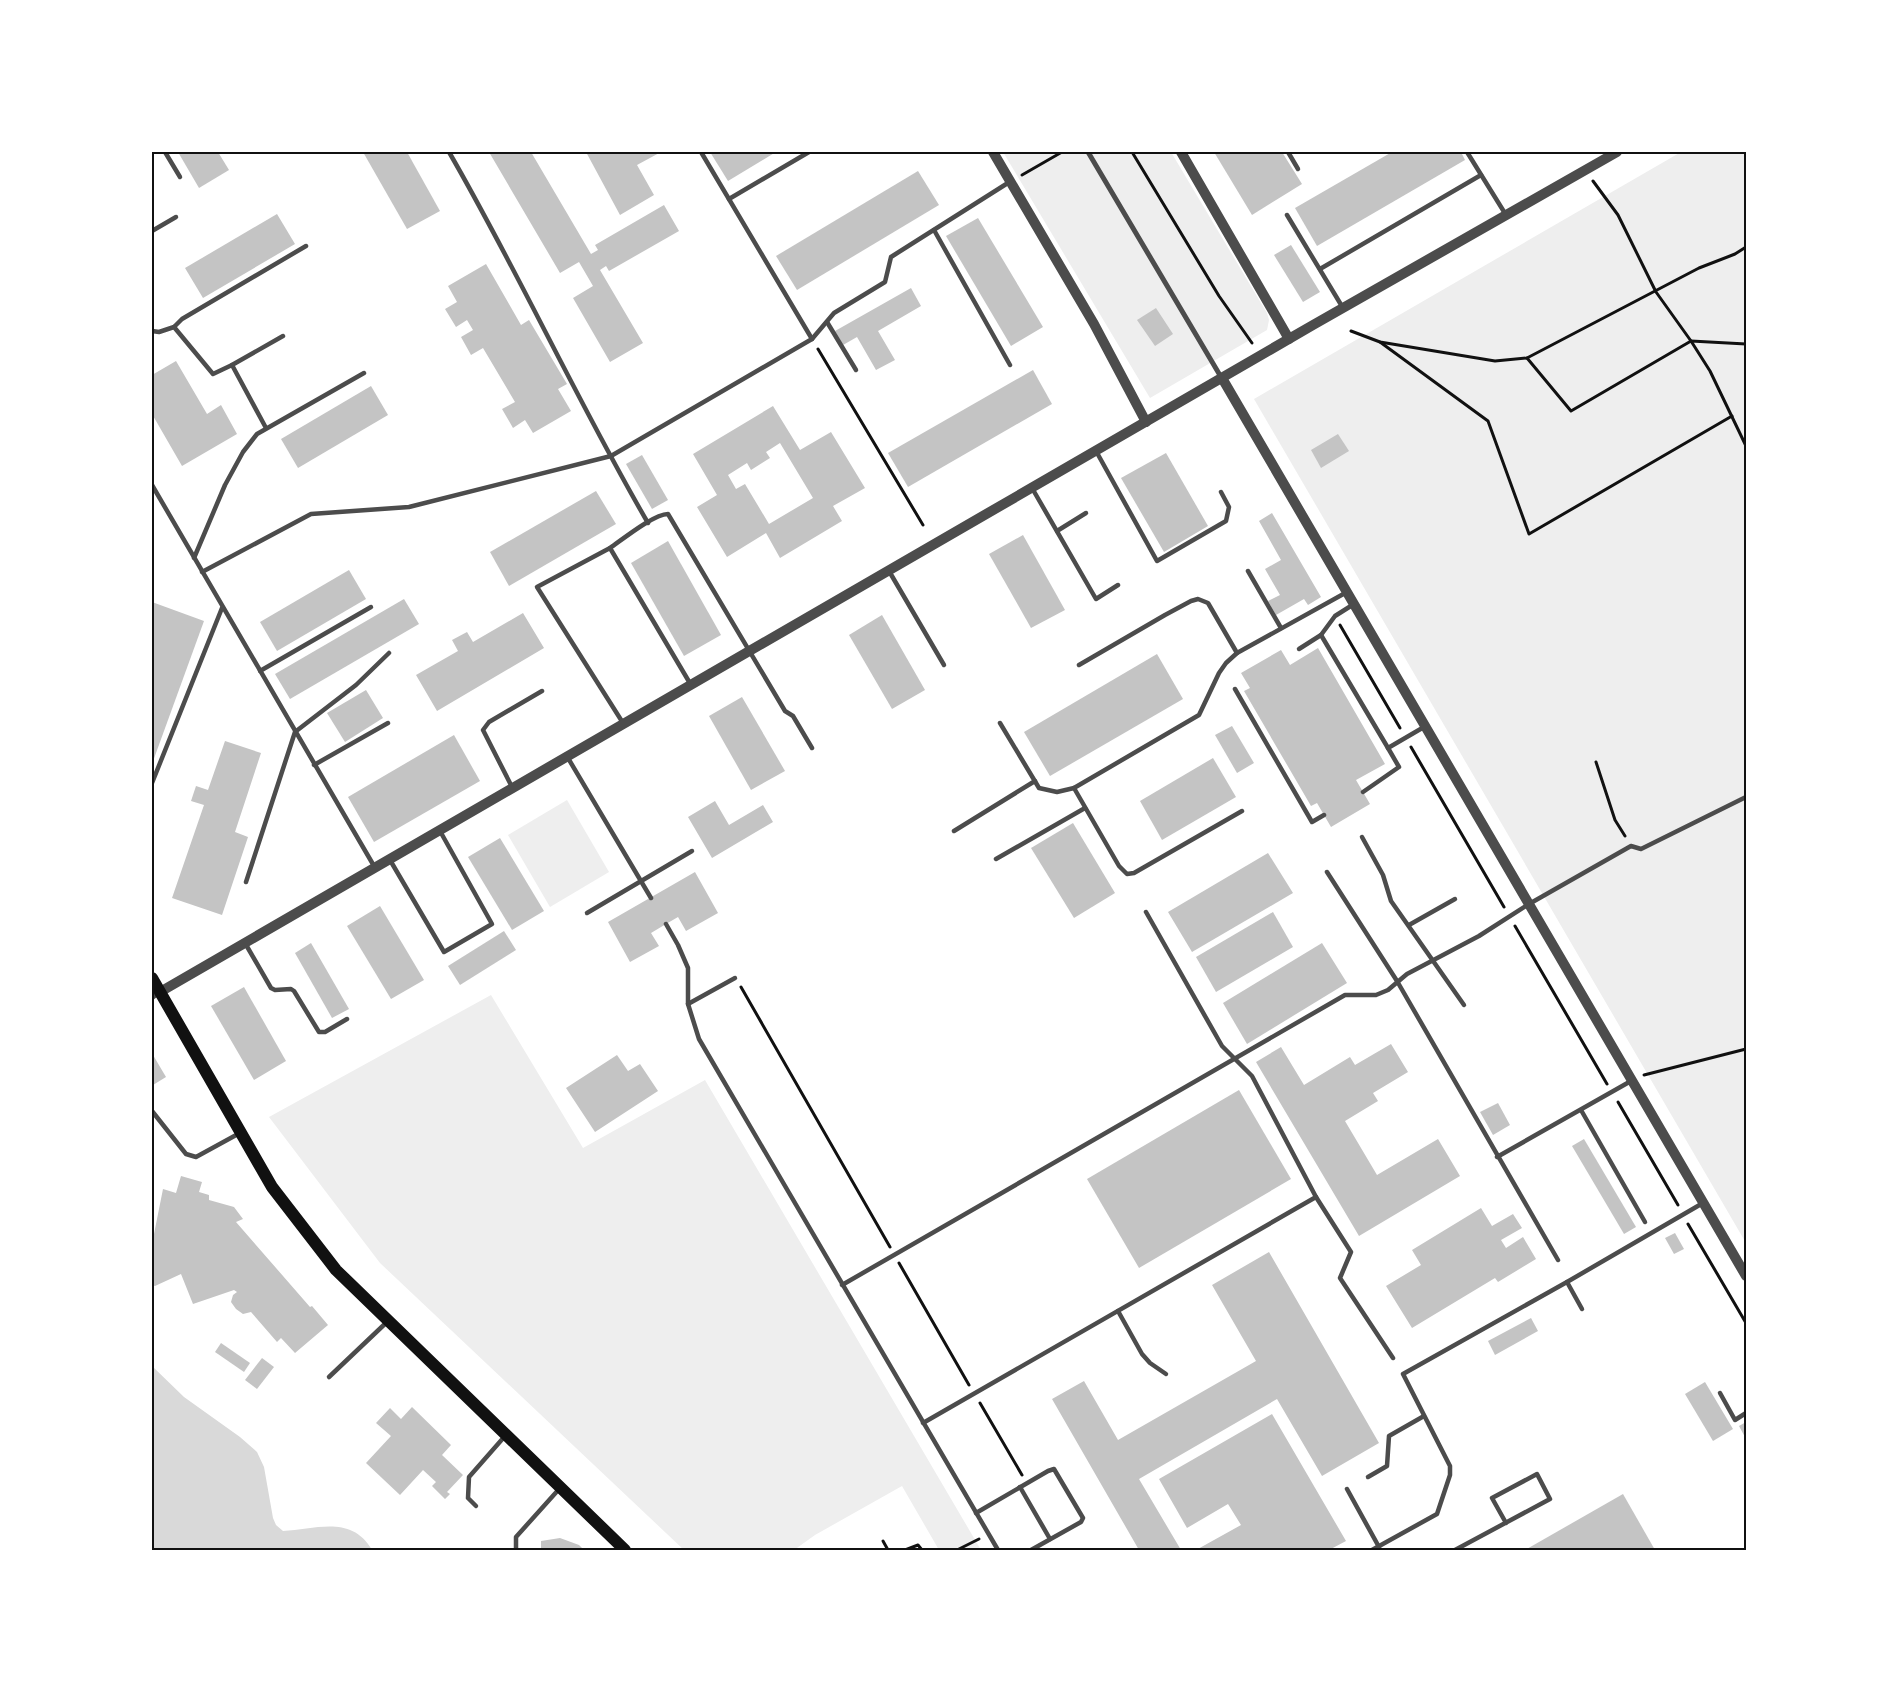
<svg xmlns="http://www.w3.org/2000/svg" width="1898" height="1702" font-family="'IBM Plex Serif',serif">
<style>
.green{fill:#eee}
.water{fill:#d9d9d9}
.building{fill:#c4c4c4;fill-rule:evenodd}
.lines{fill:none;stroke-linecap:round;stroke-linejoin:round}
.path{stroke:#111;stroke-width:3}
.service{stroke:#4c4c4c;stroke-width:4.5}
.pedestrian{stroke:#4c4c4c;stroke-width:5}
.tertiary{stroke:#4c4c4c;stroke-width:10}
.secondary{stroke:#111;stroke-width:12}
.neatline{fill:none;stroke:#111;stroke-width:2}
</style>
<rect width="100%" height="100%" fill="#fff"/>
<g class="green">
<path d="M1003,152h168l96,161 2,7 -2,10 -117,68z"/>
<path d="M1681,152h65v1091l-492,-844z"/>
<path d="M567,800l42,72 -59,35 -42,-72z"/>
<path d="M491,995l92,153 122,-68 276,470h-42l-37,-64 -87,49 -21,15h-110l-304,-287 -111,-146z"/>
</g>
<path class="water" d="M152,1366l32,31 56,40 17,15 7,15 9,51 3,7 7,6c32,-1 68,-17 89,19h-220z"/>
<g class="building">
<path d="M178,152h40l11,18 -30,18z"/>
<path d="M363,152h44l33,59 -33,18z"/>
<path d="M489,152h42l60,102 7,-4 -3,-5 69,-40 15,26 -70,40 -3,-5 -6,4 43,73 -33,19 -37,-64 20,-12 -14,-24 -19,11z"/>
<path d="M586,152h75l-24,13 17,30 -34,20z"/>
<path d="M710,152h66l-48,29z"/>
<path d="M1214,152h68l20,32 -50,31z"/>
<path d="M1392,152h69l4,8 -148,86 -22,-38z"/>
<path d="M918,171l21,34 -142,85 -21,-34z"/>
<path d="M277,214l18,30 -92,54 -18,-30z"/>
<path d="M978,218l65,109 -32,19 -65,-110z"/>
<path d="M1291,245l29,47 -17,10 -29,-47z"/>
<path d="M486,264l35,61 8,-5 38,64 -9,5 13,22 -38,22 -8,-13 -12,8 -11,-19 13,-7 -32,-54 -12,7 -10,-18 12,-7 -6,-10 -11,7 -11,-18 12,-7 -9,-16z"/>
<path d="M911,288l10,18 -43,25 17,29 -19,10 -19,-33 -14,8 -8,-14z"/>
<path d="M1156,308l17,26 -18,12 -18,-26z"/>
<path d="M176,361l31,53 14,-9 16,29 -55,32 -30,-52v-39z"/>
<path d="M1033,370l19,34 -144,83 -20,-34z"/>
<path d="M371,386l17,29 -90,53 -17,-29z"/>
<path d="M773,406l27,44 31,-18 34,56 -32,18 9,15 -62,37 -14,-25 -39,24 -30,-50 20,-12 -24,-41zM780,443l33,55 -44,26 -24,-40 -9,5 -8,-14 19,-12 4,7 19,-12 -4,-6z"/>
<path d="M1338,434l11,17 -28,17 -10,-18z"/>
<path d="M1166,453l42,73 -44,26 -43,-74z"/>
<path d="M642,455l26,45 -16,9 -26,-45z"/>
<path d="M596,491l20,33 -107,62 -19,-34z"/>
<path d="M1272,513l49,84 -13,8 -4,-6 -28,16 -8,-14 12,-6 -15,-26 16,-9 -22,-39z"/>
<path d="M1023,535l42,75 -34,18 -42,-74z"/>
<path d="M668,541l53,94 -37,21 -53,-93z"/>
<path d="M349,570l17,29 -89,52 -17,-29z"/>
<path d="M404,599l15,25 -129,75 -15,-25z"/>
<path d="M152,602l52,19 -52,143z"/>
<path d="M523,613l21,35 -107,63 -21,-36 42,-24 -6,-11 15,-8 6,10z"/>
<path d="M882,615l43,75 -33,19 -43,-74z"/>
<path d="M1318,648l67,116 -29,16 14,24 -39,23 -14,-24 -6,3 -67,-115 6,-3 -9,-15 40,-23 9,15z"/>
<path d="M1157,654l26,45 -133,77 -26,-44z"/>
<path d="M366,690l17,28 -38,24 -18,-29z"/>
<path d="M742,697l43,74 -34,19 -42,-74z"/>
<path d="M1232,726l22,37 -17,10 -22,-38z"/>
<path d="M454,735l26,46 -106,61 -26,-45z"/>
<path d="M225,741l36,12 -26,79 13,5 -26,78 -50,-17 32,-93 -13,-4 5,-15 12,4z"/>
<path d="M1213,758l23,39 -74,43 -22,-39z"/>
<path d="M715,801l14,24 34,-20 10,17 -61,36 -24,-41z"/>
<path d="M1073,823l42,70 -41,25 -43,-70z"/>
<path d="M500,838l44,73 -32,19 -44,-73z"/>
<path d="M1268,853l25,40 -101,59 -24,-40z"/>
<path d="M695,872l23,41 -32,18 -8,-14 -12,7 -15,9 8,13 -29,16 -22,-40z"/>
<path d="M380,906l44,74 -33,19 -44,-73z"/>
<path d="M1273,912l20,35 -77,45 -20,-35z"/>
<path d="M504,931l12,19 -56,35 -12,-19z"/>
<path d="M311,943l38,66 -17,9 -37,-65z"/>
<path d="M1322,943l25,40 -100,61 -24,-41z"/>
<path d="M244,987l42,74 -32,19 -43,-74z"/>
<path d="M1391,1044l17,28 -35,21 5,8 -33,20 32,54 61,-36 22,37 -101,60 -103,-174 25,-15 23,38 46,-28 5,8z"/>
<path d="M153,1055l13,22 -13,8 -1,-28z"/>
<path d="M617,1055l11,16 12,-7 18,27 -63,41 -29,-44z"/>
<path d="M1239,1090l52,89 -152,89 -52,-89z"/>
<path d="M1498,1103l12,22 -17,10 -13,-23z"/>
<path d="M1584,1139l52,88 -12,7 -52,-88z"/>
<path d="M181,1176l21,6 -3,10 10,3v5l25,7 9,12 -7,3 74,85 2,-1 16,19 -33,28 -14,-15 -4,4 -26,-30 -8,2 -7,-5 -5,-7 2,-7 4,-3 -3,-2 -41,14 -12,-30 -26,12 -3,-1v-41l11,-55 13,4z"/>
<path d="M1481,1208l11,18 21,-12 9,14 -21,12 5,8 17,-11 13,22 -38,23 -3,-4 -83,50 -26,-42 35,-21 -9,-15z"/>
<path d="M1675,1233l9,16 -10,5 -9,-16z"/>
<path d="M1269,1252l110,191 -57,33 -45,-77 -138,80 42,71h-42l-87,-151 32,-18 34,59 138,-79 -44,-76z"/>
<path d="M1531,1318l7,13 -43,24 -7,-14z"/>
<path d="M221,1343l29,20 -6,9 -29,-20z"/>
<path d="M262,1358l12,9 -17,22 -12,-9z"/>
<path d="M1705,1382l28,47 -20,12 -28,-47z"/>
<path d="M412,1407l39,38 -9,10 21,20 -16,17 3,2 -5,5 -13,-13 4,-4 -13,-12 -23,25 -34,-32 25,-27 -15,-13 14,-15 11,11z"/>
<path d="M1272,1414l74,127 -17,9h-133l45,-25 -13,-21 -41,24 -28,-49z"/>
<path d="M1746,1422v17l-7,-13z"/>
<path d="M1623,1494l32,56h-130z"/>
<path d="M560,1538l19,7 5,5h-43v-9z"/>
</g>
<g class="lines">
<g class="path">
<path d="M1132,152l87,144 33,47"/>
<path d="M1022,175l40,-23"/>
<path d="M1593,181l25,34 38,77 35,49 19,30 36,75"/>
<path d="M1351,331l29,11 115,19 32,-3 172,-90 36,-14 11,-7"/>
<path d="M1380,342l108,79 41,113 203,-118"/>
<path d="M818,349l105,176"/>
<path d="M1527,358l44,53 120,-70 55,3"/>
<path d="M1340,625l60,103"/>
<path d="M1411,747l93,160"/>
<path d="M1596,762l19,58 10,16"/>
<path d="M1515,926l92,158"/>
<path d="M741,987l149,260"/>
<path d="M1644,1075l102,-26"/>
<path d="M1618,1102l60,103"/>
<path d="M1688,1224l58,99"/>
<path d="M899,1263l70,122"/>
<path d="M980,1403l42,72"/>
<path d="M883,1541l5,9"/>
<path d="M905,1550l13,-5 4,5"/>
<path d="M957,1550l22,-11"/>
</g>
<g class="service">
<path d="M165,152l15,25"/>
<path d="M449,152c70,121 128,249 199,371"/>
<path d="M701,152l111,187"/>
<path d="M1288,152l10,17"/>
<path d="M1467,152l39,63"/>
<path d="M729,199l80,-47"/>
<path d="M1287,215l56,93"/>
<path d="M934,230l76,135"/>
<path d="M152,231l24,-14"/>
<path d="M1320,269l161,-94"/>
<path d="M827,322l29,48"/>
<path d="M174,327l8,-8 124,-73"/>
<path d="M152,331l7,1 15,-5 39,47 19,-9 51,-29"/>
<path d="M232,365l34,63"/>
<path d="M1096,451l61,110 69,-40 3,-14 -8,-15"/>
<path d="M152,485l222,381"/>
<path d="M1032,488l64,111 22,-14"/>
<path d="M1057,531l29,-18"/>
<path d="M610,548c13,-9 44,-34 58,-34l117,197 8,5 19,32"/>
<path d="M194,558l31,-73 18,-33 14,-18 107,-61"/>
<path d="M889,571l55,94"/>
<path d="M1248,571l33,57"/>
<path d="M202,572l109,-58 98,-7 202,-51 201,-117 22,-26 51,-31 6,-25 120,-76"/>
<path d="M1321,635l67,113"/>
<path d="M1299,649l22,-14 14,-19 19,-12"/>
<path d="M1237,653l110,-61"/>
<path d="M260,671l111,-64"/>
<path d="M1235,689l77,133 12,-7"/>
<path d="M623,723l-86,-136 73,-39 81,137"/>
<path d="M1000,723l39,65 18,4 17,-4 45,78 8,8 7,-1 108,-62"/>
<path d="M568,758l83,140"/>
<path d="M314,765l74,-42"/>
<path d="M152,783l70,-175"/>
<path d="M512,787l-29,-57 6,-8 53,-31"/>
<path d="M1074,788l125,-73 20,-42 7,-10 11,-10 -29,-50 -10,-4 -7,2 -26,14 -86,50"/>
<path d="M1363,792l36,-25 -11,-19 36,-21"/>
<path d="M954,831l81,-50"/>
<path d="M1362,837l21,38 8,26 73,104"/>
<path d="M996,859l89,-51"/>
<path d="M390,860l54,92 48,-28 -52,-93"/>
<path d="M1327,872l70,109 161,279"/>
<path d="M246,882l49,-150 61,-47 33,-32"/>
<path d="M1146,912l76,134 30,30 64,121 35,55 -11,26 53,80"/>
<path d="M587,913l105,-62"/>
<path d="M666,924l12,21 10,23v36l11,35 299,511"/>
<path d="M1409,925l46,-26"/>
<path d="M245,943l26,45 4,2 16,-1 3,2 25,41h6l22,-13"/>
<path d="M152,998l8,-6"/>
<path d="M688,1004l47,-26"/>
<path d="M1581,1110l64,112"/>
<path d="M152,1111l34,43 10,3 42,-23"/>
<path d="M1497,1157l134,-76"/>
<path d="M1567,1282l15,27"/>
<path d="M842,1285l503,-290h31l12,-5 19,-16 72,-38 50,-32 102,-58 10,3 105,-52"/>
<path d="M1118,1311l24,43 8,9 16,11"/>
<path d="M329,1377l59,-56"/>
<path d="M1720,1393l15,27 11,-7"/>
<path d="M923,1423l393,-226"/>
<path d="M1368,1477l19,-11 2,-30 35,-20"/>
<path d="M1020,1487l30,52"/>
<path d="M1347,1489l32,58"/>
<path d="M476,1506l-8,-8 1,-21 36,-41"/>
<path d="M976,1513l72,-42 6,-2 29,49 -2,4 -50,28"/>
<path d="M516,1550v-13l44,-49"/>
<path d="M1372,1550l65,-36 13,-39v-9l-47,-92 164,-92 136,-79"/>
<path d="M1455,1550l95,-51 -13,-25 -45,24 14,25"/>
</g>
<path class="pedestrian" d="M1088,152l133,225"/>
<g class="tertiary">
<path d="M993,152l101,172 52,98"/>
<path d="M1181,152l108,187"/>
<path d="M1222,378l524,898"/>
<path d="M160,992l1153,-667 304,-173"/>
</g>
<path class="secondary" d="M152,978l120,209 64,83 289,280"/>
</g>
<rect width="1898" height="1702" fill="none" stroke="#ffffff" stroke-width="306"/>
<rect x="153" y="153" width="1592" height="1396" class="neatline"/>
</svg>
